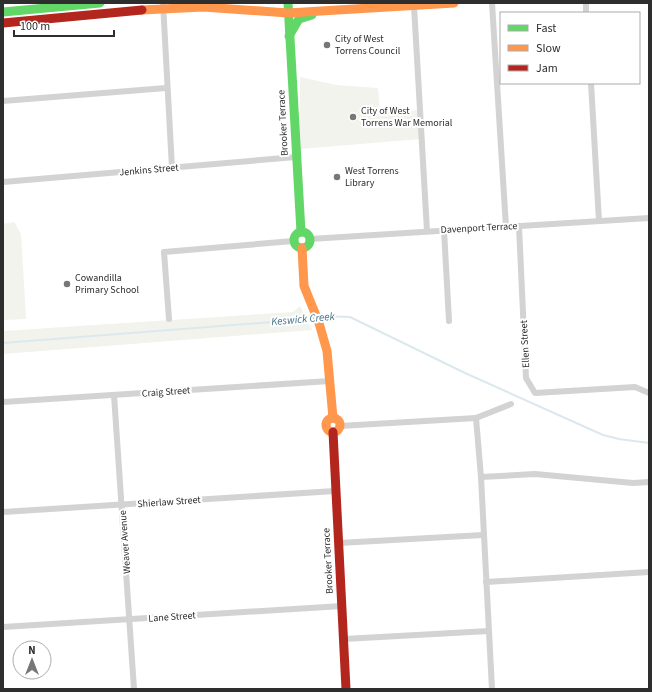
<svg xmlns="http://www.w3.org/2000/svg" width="652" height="692" font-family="'Source Sans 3',sans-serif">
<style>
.green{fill:#f1f3ec}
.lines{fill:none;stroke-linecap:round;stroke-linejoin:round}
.stream{stroke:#dbe9ee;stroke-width:2}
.street{stroke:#d3d3d3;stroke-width:6}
.fast{stroke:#63d668;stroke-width:9}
.slow{stroke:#ff974d;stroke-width:9}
.jam{stroke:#b3261e;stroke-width:9}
.poi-dot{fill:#777;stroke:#fff;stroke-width:1.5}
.labels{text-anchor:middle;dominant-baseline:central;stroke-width:4;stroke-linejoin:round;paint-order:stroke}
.poi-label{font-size:10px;fill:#2e2e2e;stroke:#fff;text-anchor:start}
.street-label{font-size:10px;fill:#2e2e2e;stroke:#fff}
.water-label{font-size:11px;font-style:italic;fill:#467586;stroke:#fff}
</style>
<rect width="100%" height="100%" fill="#fff"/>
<g class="green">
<path d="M300,77l36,8 42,3 2,25 40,-3 1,29 -122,10z"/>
<path d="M14,222l7,12 5,85 -23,1v-96z"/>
<path d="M300,306l12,24 -309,24v-23l290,-19z"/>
</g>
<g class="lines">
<g class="stream">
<path d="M320,316l30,1 115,56 138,62 16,4 30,4"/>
<path d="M3,343l269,-21 41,-6"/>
</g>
<g class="street">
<path d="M163,3l9,165"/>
<path d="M492,3l14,224"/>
<path d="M586,3v10"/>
<path d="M414,6l13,225"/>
<path d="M591,83l8,138"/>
<path d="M3,101l163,-13"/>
<path d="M3,182l293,-25"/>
<path d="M519,226l7,152 9,15 100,-6 14,6"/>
<path d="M444,230l5,91"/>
<path d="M310,239l339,-21"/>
<path d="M169,319l-5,-67 129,-11"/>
<path d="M114,395l20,294"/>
<path d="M3,402l327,-21"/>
<path d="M476,418l35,-14"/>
<path d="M340,426l136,-8 5,59 11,212"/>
<path d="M481,477l54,-3 98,9 16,-1"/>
<path d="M3,512l332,-21"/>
<path d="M339,543l144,-8"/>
<path d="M486,582l163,-10"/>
<path d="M3,627l339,-21"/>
<path d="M344,639l145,-8"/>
</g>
<g class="fast">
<path d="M288,3l13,229"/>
<path d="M3,12l97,-9"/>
<path d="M289,36l10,-17 13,-4"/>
<circle cx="302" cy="240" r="8"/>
</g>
<g class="slow">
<path d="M142,10l61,-3 85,6 166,-10"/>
<path d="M302,248l2,38 15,37 8,28 6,67"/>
<circle cx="333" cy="425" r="7"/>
</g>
<g class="jam">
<path d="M3,23l139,-13"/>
<path d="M333,432l13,257"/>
</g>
</g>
<g class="poi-dot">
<circle cx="327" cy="45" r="4"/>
<circle cx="353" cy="117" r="4"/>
<circle cx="337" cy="177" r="4"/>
<circle cx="67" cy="284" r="4"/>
</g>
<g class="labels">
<g class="poi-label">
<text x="335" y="39">City of West<tspan x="335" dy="12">Torrens Council</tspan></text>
<text x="361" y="111">City of West<tspan x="361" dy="12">Torrens War Memorial</tspan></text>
<text x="345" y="171">West Torrens<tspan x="345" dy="12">Library</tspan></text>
<text x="75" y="278">Cowandilla<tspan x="75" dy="12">Primary School</tspan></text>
</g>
<g class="street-label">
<text transform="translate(283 123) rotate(-93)">Brooker Terrace</text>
<text transform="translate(149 170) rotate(-5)">Jenkins Street</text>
<text transform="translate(479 228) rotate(-3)">Davenport Terrace</text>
<text transform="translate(525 344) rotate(-93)">Ellen Street</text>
<text transform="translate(166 392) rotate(-4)">Craig Street</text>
<text transform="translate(169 502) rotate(-4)">Shierlaw Street</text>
<text transform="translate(125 542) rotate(-94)">Weaver Avenue</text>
<text transform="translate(328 561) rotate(-93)">Brooker Terrace</text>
<text transform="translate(172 617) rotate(-4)">Lane Street</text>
</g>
<g class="water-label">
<text transform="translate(303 319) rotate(-5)">Keswick Creek</text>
</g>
</g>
<rect width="652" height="692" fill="none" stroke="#2e2e2e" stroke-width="8"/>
<rect x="500" y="12" width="140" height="72" fill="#ffffff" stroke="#ababab"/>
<rect x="508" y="25" width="20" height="6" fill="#63d668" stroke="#ababab"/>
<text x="536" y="32" font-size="12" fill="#2e2e2e">Fast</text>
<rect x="508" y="45" width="20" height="6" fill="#ff974d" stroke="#ababab"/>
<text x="536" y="52" font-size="12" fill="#2e2e2e">Slow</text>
<rect x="508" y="65" width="20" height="6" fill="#b3261e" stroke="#ababab"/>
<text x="536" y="72" font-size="12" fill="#2e2e2e">Jam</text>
<g transform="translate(32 660)"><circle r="19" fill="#ffffff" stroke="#ababab"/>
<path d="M0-3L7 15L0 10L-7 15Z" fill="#777777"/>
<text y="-6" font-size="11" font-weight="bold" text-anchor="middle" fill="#2e2e2e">N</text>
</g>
<path d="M14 30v6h100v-6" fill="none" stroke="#2e2e2e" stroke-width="2"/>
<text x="20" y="30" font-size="12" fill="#2e2e2e" stroke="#ffffff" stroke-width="3" paint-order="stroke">100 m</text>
</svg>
